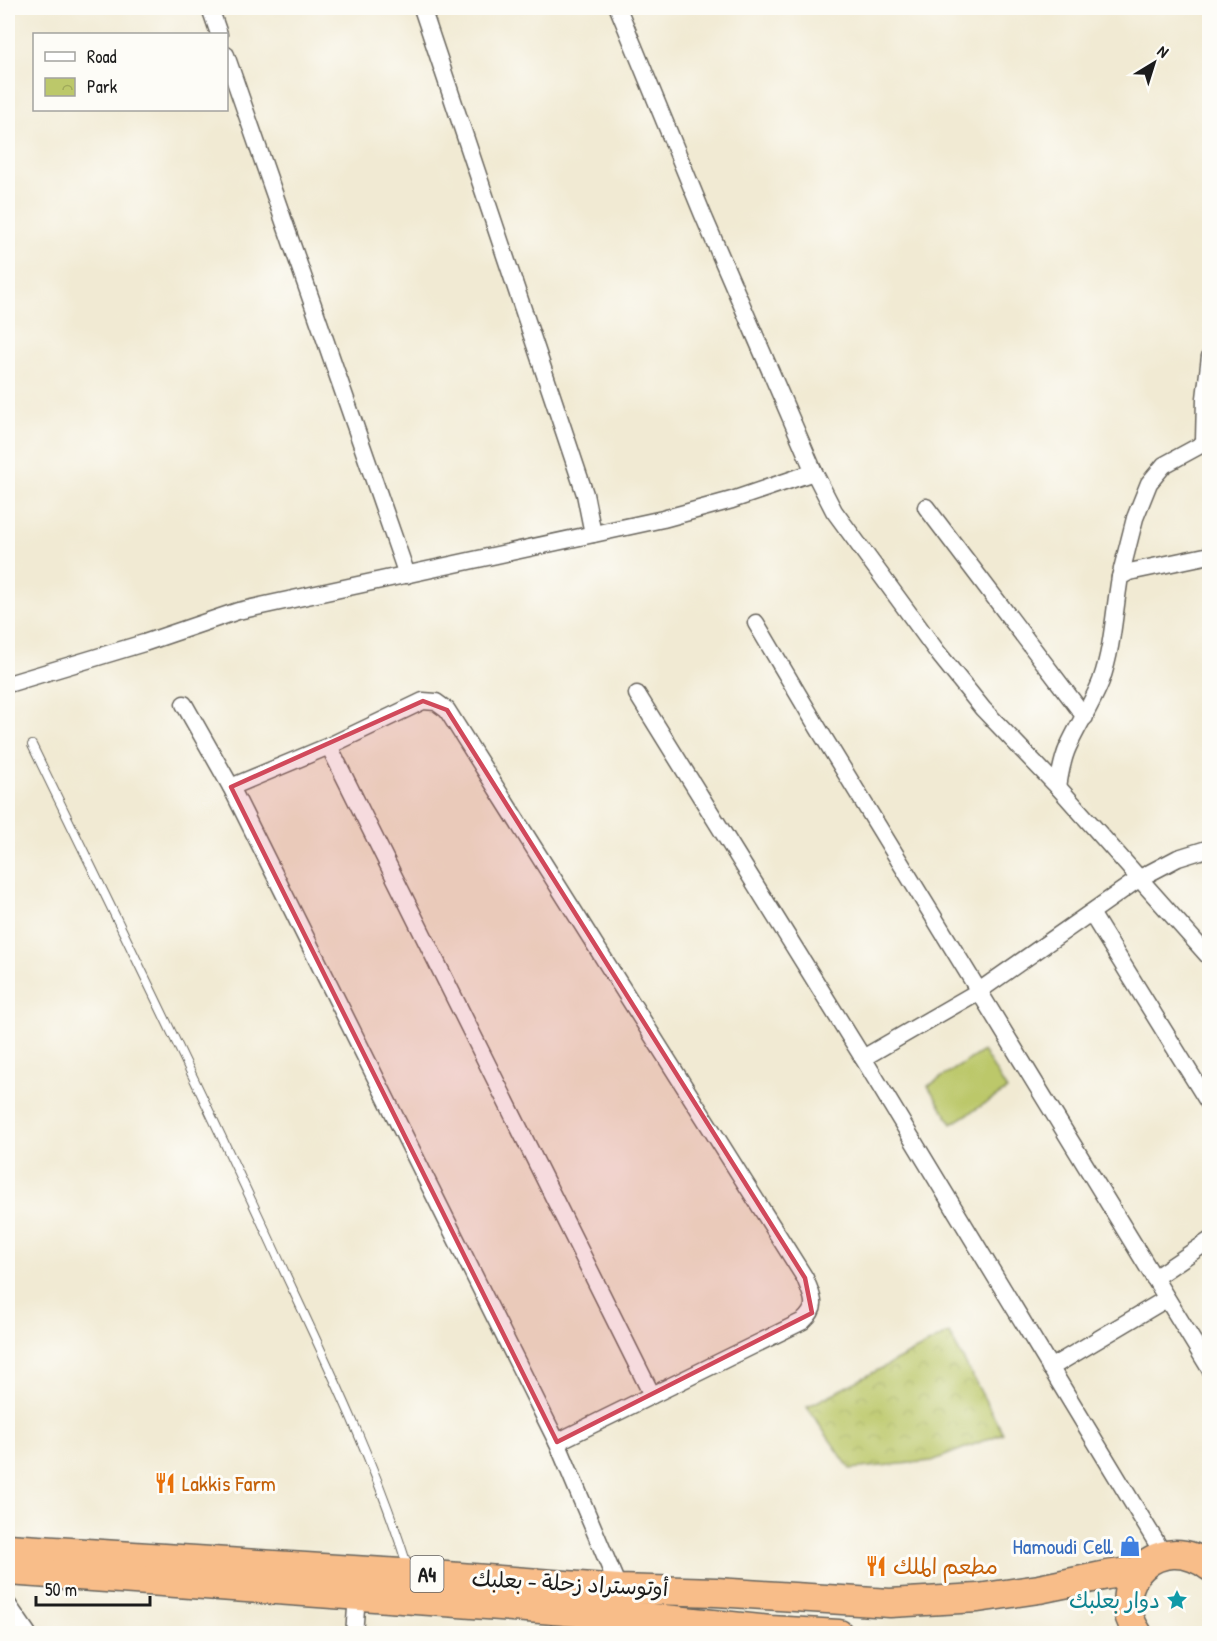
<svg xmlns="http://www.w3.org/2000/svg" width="1217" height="1641" font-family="'Patrick Hand','Playpen Sans Arabic',sans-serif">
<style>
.park{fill:url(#park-crowns);stroke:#6c7243;stroke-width:1.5}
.pitch{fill:#bcc86a;stroke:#6c7243;stroke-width:1.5}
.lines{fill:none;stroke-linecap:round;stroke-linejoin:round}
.lane-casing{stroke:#67645c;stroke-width:10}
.street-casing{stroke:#67645c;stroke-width:19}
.highway-casing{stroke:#67645c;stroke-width:31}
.lane{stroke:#fff;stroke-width:8}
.street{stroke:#fff;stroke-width:16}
.highway{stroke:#f8bd89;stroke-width:28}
.marked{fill:#d1495b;fill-opacity:0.2;stroke:#d1495b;stroke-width:4.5;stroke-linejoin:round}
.labels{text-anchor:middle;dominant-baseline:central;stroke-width:6;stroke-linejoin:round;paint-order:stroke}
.shield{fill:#fdfcf7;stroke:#605f5e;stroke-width:1.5}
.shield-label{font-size:21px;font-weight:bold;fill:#1c1c1c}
.food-label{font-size:22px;fill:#c56008;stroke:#fdfcf7;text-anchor:start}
.shop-label{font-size:22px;fill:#366cbe;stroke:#fdfcf7;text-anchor:end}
.street-label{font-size:22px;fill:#1c1c1c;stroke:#fdfcf7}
.culture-label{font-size:22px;fill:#0d838f;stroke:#fdfcf7;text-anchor:end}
</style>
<defs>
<pattern id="park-crowns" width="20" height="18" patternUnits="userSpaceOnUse" patternTransform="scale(1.5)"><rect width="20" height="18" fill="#bcc86a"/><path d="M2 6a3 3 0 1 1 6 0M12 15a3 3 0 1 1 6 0" fill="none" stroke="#a1ab5b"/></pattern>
</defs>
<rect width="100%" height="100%" fill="#fdfcf7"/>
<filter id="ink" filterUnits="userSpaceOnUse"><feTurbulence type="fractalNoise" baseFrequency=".0167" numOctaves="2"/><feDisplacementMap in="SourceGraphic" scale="12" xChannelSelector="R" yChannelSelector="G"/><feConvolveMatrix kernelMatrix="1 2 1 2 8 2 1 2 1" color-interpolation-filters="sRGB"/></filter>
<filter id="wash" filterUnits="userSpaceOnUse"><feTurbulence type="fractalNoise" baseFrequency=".008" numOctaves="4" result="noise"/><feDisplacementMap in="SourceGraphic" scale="24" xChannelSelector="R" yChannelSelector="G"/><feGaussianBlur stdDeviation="1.35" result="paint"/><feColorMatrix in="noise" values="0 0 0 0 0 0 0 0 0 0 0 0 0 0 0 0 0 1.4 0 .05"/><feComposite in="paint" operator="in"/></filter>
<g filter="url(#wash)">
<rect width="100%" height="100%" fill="#f1ead3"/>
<path class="park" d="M949,1333l54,100 -71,28 -82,8 -43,-62z"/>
<path class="pitch" d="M983,1051l24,39 -55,34 -24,-38z"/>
</g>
<g filter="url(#ink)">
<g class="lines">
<defs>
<path id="lane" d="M32,745c83,171 167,340 246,513 47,101 97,203 130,310"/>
<g id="street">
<path d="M210,8l9,26"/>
<path d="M422,8l163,486 8,40"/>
<path d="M618,8l85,207 111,257 20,39 104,142 45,56 75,78 152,171"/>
<path d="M226,55l181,520"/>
<path d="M1204,441l1,-43 5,-42"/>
<path d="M926,507l159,210"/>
<path d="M1120,577l15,-59 14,-35 15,-18 46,-25"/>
<path d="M756,623l62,105 392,641"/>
<path d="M8,684l136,-41 94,-32 425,-92 69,-19 82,-28"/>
<path d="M637,694l226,364 301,497"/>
<path d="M184,704l47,83 326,655 62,147"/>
<path d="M329,746l323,649"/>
<path d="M231,787l98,-41 94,-45 13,1 11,8 358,568c7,19 15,28 -2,43l-246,121"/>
<path d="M1058,787c2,-13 4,-27 10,-40 10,-22 24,-43 33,-66 12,-34 13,-69 19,-104l9,-5 81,-17"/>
<path d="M1091,913l119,192"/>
<path d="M863,1058l116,-67 161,-113 38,-20 32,-10"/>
<path d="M1154,1278l56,-38"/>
<path d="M1050,1368l116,-69"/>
<path d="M8,1605l20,29"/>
<path d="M354,1634l3,-38"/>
</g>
<g id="highway">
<path d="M8,1548l425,27 186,14 97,3 174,11 88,-5 61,-9 68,-14 30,-4"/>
<path d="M8,1571l533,38 134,11 95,10 69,4"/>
<path d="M1138,1634c-35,-52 23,-105 72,-67"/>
</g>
</defs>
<use href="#lane" class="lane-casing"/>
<use href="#street" class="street-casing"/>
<use href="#highway" class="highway-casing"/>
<use href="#lane" class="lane"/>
<use href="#street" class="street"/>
<use href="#highway" class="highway"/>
</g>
</g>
<path class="marked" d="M423,701l24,9 358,568 7,35 -255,129 -326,-655z"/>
<defs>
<symbol id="restaurant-bare" viewBox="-9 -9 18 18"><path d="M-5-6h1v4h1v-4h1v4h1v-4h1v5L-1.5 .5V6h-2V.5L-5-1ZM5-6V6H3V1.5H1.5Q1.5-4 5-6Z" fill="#e8710a" stroke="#fdfcf7" stroke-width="2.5" paint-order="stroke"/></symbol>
<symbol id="shop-bare" viewBox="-9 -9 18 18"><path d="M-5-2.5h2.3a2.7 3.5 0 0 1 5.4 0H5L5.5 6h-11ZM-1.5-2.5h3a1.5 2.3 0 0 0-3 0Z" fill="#3f7fe0" stroke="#fdfcf7" stroke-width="2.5" paint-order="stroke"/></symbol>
<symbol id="sight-bare" viewBox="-9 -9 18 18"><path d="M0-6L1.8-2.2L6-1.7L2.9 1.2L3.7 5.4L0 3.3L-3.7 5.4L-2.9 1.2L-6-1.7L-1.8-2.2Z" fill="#0f9aa8" stroke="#fdfcf7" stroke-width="2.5" paint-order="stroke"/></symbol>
</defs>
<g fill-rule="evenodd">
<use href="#restaurant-bare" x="150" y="1468" width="30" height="30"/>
<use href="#shop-bare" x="1115" y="1531" width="30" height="30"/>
<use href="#restaurant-bare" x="861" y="1551" width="30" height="30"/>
<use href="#sight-bare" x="1162" y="1585" width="30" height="30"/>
</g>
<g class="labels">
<rect class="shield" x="410.5" y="1556" width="33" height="36" rx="4.5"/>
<g class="shield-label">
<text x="427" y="1574">A4</text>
</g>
<g class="food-label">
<text x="182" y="1483">Lakkis Farm</text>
<text x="893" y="1566">مطعم الملك</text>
</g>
<g class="shop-label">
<text x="1113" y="1546">Hamoudi Cell</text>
</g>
<g class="street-label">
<text transform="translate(570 1583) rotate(3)">أوتوستراد زحلة - بعلبك</text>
</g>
<g class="culture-label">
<text x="1160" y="1600">دوار بعلبك</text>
</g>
</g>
<rect width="1217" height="1641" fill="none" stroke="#fdfcf7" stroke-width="30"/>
<rect x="33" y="33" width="195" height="78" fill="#fdfcf7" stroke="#a3a29f" stroke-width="1.5"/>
<rect x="45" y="52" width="30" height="9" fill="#ffffff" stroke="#a3a29f" stroke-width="1.5"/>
<text x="87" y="63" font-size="18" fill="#1c1c1c">Road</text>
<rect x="45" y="78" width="30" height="18" fill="url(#park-crowns)" stroke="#a3a29f" stroke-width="1.5"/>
<text x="87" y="93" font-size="18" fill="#1c1c1c">Park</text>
<g transform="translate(1154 63) rotate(38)" stroke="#fdfcf7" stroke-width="4.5" paint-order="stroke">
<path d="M0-4.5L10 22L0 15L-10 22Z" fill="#1c1c1c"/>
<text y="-9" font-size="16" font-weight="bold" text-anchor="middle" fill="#1c1c1c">N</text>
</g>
<path d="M36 1596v9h114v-9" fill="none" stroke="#1c1c1c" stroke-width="3"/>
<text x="45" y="1596" font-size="18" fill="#1c1c1c" stroke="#fdfcf7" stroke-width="4.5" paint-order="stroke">50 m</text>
</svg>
